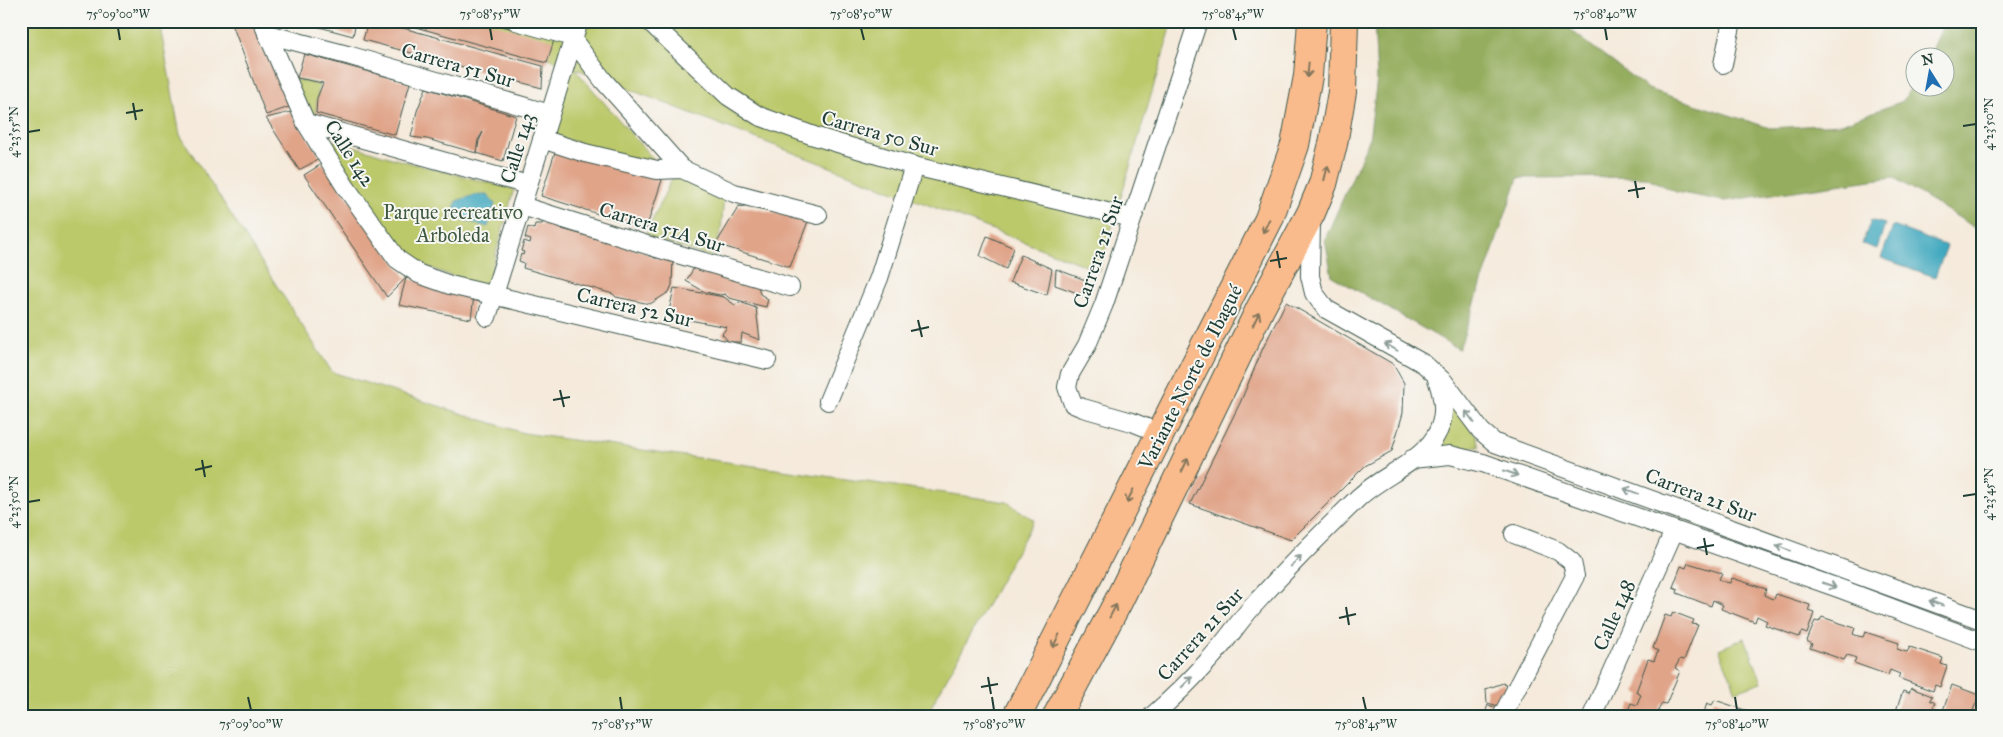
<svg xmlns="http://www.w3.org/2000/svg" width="2003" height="737" font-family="'IM FELL Great Primer',serif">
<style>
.green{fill:#bcc96b;stroke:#6e8350}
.forest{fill:#95ad5f;stroke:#5a754a}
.water{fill:#3fa8bf;stroke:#2f727a}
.building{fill:#e0a489}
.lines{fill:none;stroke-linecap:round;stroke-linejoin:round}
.street-casing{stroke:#3f574d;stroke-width:20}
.highway-casing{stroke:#3f574d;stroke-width:30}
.street{stroke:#fff;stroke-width:18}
.highway{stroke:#fabb8c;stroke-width:28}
.oneway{stroke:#82765c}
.oneway2{stroke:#8f9e9a}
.ticks{fill:none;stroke:#1f3d34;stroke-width:2}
.labels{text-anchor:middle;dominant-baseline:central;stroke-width:4;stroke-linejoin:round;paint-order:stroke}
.street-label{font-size:20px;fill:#1f3d34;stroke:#f6f6f2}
.park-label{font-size:20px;fill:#3e593f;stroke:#f6f6f2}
.neatline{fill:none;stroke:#1f3d34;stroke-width:2}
.ticks-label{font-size:12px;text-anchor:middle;fill:#1f3d34}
</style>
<rect width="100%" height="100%" fill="#f6f6f2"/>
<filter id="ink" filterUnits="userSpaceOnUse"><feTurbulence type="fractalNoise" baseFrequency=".02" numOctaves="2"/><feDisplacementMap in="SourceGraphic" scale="10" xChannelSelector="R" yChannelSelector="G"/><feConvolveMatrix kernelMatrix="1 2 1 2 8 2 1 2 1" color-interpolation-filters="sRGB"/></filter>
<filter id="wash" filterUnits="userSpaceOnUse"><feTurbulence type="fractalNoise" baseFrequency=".0096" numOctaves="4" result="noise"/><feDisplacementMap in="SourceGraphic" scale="20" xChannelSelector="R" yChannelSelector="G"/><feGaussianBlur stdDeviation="1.12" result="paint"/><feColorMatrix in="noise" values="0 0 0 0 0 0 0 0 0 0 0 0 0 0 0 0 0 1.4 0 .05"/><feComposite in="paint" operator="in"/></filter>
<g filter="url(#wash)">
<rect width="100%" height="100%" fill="#f5eadb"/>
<g class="green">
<path d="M21,21h138l21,114 152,237 191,61 484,69 27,18 -108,196h-905z"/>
<path d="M452,21h721l-74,250 -525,-203 86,99 -115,-34 19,-69z"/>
<path d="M290,78l29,7 -5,38z"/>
<path d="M335,140l60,19 119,30 -28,100 -66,-25 -25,-14 -70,-99z"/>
<path d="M673,176l51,18 -3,37 -10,26 -66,-21z"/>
<path d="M1451,405l25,30 3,12 -46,2z"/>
<path d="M1745,638l17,44 -26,9 -17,-42z"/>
</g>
<path class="forest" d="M1374,21h192l2,7 80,61 122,39 71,-4 62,-23 12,-21 1,8h30v-30l-17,-1 16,-36h37v211l-89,-55 -169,24 -48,-9 -30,-15 -128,1 -59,171 -127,-73 -7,-37 44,-99 8,-61z"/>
<g class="water">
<path d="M475,195h13l7,9 -7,23 -35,-10 3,-16z"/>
<path d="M1871,220l14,4 -8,25 -15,-5z"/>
<path d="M1893,226l54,20 -12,31 -54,-19z"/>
</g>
<g id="blocks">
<g class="building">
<path d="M241,21h16l35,85 -26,9 -34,-91z"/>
<path d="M297,21h59l-3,15z"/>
<path d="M368,21h9l166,45 -1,22 -179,-48z"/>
<path d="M483,21l71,19 -7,23 -150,-41z"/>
<path d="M304,54l106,29 -15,52 -79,-22 1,-15 6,-15 -26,-5z"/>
<path d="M426,88l90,28 -13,45 -26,-8 2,-12 4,-9 -5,8 -2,13 -49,-14 -16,-2 6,-26z"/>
<path d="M291,112l30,46 -22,12 -33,-52z"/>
<path d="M557,146l105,34 -16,49 -105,-33z"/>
<path d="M323,163l83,115 68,18 -3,23 -72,-14 7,-27 -19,19 -83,-122z"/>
<path d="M739,206l70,13 -19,48 -74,-23z"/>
<path d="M546,220l18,4 -2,5 83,23 10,6h18l-1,27 -3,7 -19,12 -34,-7 -3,-3 -90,-26 1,-5 -5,-2 2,-7 2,1 1,-3 -3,-1 3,-10 6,2 1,-3 -6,-2 3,-11 6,2 1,-5h7z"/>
<path d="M987,236l27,12 -8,21 -26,-13z"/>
<path d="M1021,255l31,14 -5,26 -37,-13z"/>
<path d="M694,268l63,13 3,13 8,5 -2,8 -37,-9 -4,-4 -5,1 -15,-3 -19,-11z"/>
<path d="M1056,269l32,12 -5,14 -28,-10z"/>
<path d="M674,288l50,9 11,8 5,-3 16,6 4,32 -18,-7 -1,9h-12l-7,-8 5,-7 -59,-11z"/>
<path d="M1286,302l107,62 11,19 -1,30 -11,38 -27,15 -74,74 -101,-36 50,-101 23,-55z"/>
<path d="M1688,563l34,10 -3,6 6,3 5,1 2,-5 34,11 -2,6 6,3 4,1 2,-5 34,11 -2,6 6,2 -7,21 -5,-2 -3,5 -34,-12 2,-4 -10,-5 -2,6 -34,-13 2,-4 -10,-5 -2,6 -34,-13 1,-4 -5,-2 8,-21 5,2z"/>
<path d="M1673,612l21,8 -2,4 6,1 -14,35 -4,-1 -5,9 5,3 -14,33 -4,-1 -4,8 4,3v2h-36l5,-13 6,2 2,-6 2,-4 -5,-3 12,-33 6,2 4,-10 -5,-3 12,-33 6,2z"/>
<path d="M1822,617l33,11 -2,6 5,2 5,1 2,-5 34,11 -2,6 6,2 4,1 3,-5 33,11 -2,6 6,2 -7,21 -5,-2 -2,6 -35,-13 2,-4 -10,-4 -2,5 -34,-12 2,-5 -5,-2 -4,-1 -3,5 -34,-12 2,-4 -5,-3 8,-20 4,1z"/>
<path d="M1503,683l9,7 -9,17 -16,-4 -1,-14z"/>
<path d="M1952,685l27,10 -8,21h-30z"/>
<path d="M1911,688l21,8 -2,4 5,3 -6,13h-35l9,-25 6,2z"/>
<path d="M1715,700l33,11 -2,5h-43l4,-13 5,2z"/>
<path d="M1488,705l12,4 -3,7h-13z"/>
</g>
</g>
</g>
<g filter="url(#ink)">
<use href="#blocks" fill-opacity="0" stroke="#3f574d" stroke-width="1"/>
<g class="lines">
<defs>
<g id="street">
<path d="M262,21l44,102 39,63 52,73 22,15 31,11 317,75"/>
<path d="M516,21l53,15 4,4 30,40 79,89"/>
<path d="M649,21l79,75 31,20 55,20 100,30 218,52"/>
<path d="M267,34l84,22 199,58"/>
<path d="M1723,64l9,-43"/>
<path d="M306,123l222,62"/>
<path d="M542,139l43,14 72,17 25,-1 52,24 84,22"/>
<path d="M522,206l138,43 130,38"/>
<path d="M1311,221l-1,55 4,17 12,16 98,55 20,18 37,49 14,12 487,177"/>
<path d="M487,317l92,-296"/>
<path d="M828,401l51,-123 35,-112"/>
<path d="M1162,434l-30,-12 -49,-14 -10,-4 -6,-17 3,-13 17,-29 17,-41 94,-283"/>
<path d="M1412,459l38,-4 33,8 358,126 141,53"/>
<path d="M1152,716c20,-17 40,-37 57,-56 16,-17 28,-36 43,-53 34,-38 70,-74 106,-109 23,-22 60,-34 77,-61 12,-19 9,-38 2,-58"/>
<path d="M1502,716l73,-140 -3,-14 -14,-11 -44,-17"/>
<path d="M1592,716l82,-185"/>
</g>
<g id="highway">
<path d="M1017,716l252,-497 26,-74 13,-69 4,-55"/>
<path d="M1057,716l61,-114 142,-293 51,-96 12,-29 10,-40 9,-52 2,-71"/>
</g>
</defs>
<use href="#street" class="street-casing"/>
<use href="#highway" class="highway-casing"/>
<use href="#street" class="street"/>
<use href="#highway" class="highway"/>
</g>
<defs><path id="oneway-shaft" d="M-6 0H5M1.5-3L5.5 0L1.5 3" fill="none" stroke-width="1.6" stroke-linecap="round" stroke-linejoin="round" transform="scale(1.25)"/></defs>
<g class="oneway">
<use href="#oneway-shaft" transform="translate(1308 70) rotate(95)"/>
<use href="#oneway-shaft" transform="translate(1326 173) rotate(-76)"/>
<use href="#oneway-shaft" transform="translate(1266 226) rotate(116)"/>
<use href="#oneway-shaft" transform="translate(1256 319) rotate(-64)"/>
<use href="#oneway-shaft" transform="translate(1185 465) rotate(-64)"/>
<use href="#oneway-shaft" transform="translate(1130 496) rotate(117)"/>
<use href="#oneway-shaft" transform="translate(1113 611) rotate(-62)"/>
<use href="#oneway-shaft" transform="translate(1056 641) rotate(117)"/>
</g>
<g class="oneway2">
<use href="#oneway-shaft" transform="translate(1391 347) rotate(-150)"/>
<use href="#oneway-shaft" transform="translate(1470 417) rotate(-127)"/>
<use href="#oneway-shaft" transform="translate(1511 473) rotate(19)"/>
<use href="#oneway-shaft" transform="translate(1631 491) rotate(-160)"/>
<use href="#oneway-shaft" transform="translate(1783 548) rotate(-160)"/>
<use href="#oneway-shaft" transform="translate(1296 561) rotate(-47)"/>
<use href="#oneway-shaft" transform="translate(1829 585) rotate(19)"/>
<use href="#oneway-shaft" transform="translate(1936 603) rotate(-160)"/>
<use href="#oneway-shaft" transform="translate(1187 682) rotate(-45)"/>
</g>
</g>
<path class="ticks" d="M118,28l2,12M490,28l2,12M861,28l3,12M1233,28l3,12M1605,28l2,12M133,103l3,17M126,113l17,-3M1963,126l13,-2M28,132l12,-2M1635,181l3,17M1628,191l17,-3M1277,251l3,17M1270,261l17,-3M918,320l4,17M911,331l18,-4M560,390l4,17M553,400l17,-3M202,460l3,17M195,470l17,-4M1963,496l13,-2M28,502l12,-2M1704,538l3,17M1697,548l17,-3M1346,607l3,18M1339,618l17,-4M988,677l3,17M981,687l17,-3M248,697l3,13M620,697l2,13M992,697l2,13M1363,697l3,13M1735,697l2,13"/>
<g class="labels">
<g class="street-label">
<text transform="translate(458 65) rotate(16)">Carrera 51 Sur</text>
<text transform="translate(880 133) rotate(16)">Carrera 50 Sur</text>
<text transform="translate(517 148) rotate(-73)">Calle 143</text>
<text transform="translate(350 153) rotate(57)">Calle 142</text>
<text transform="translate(662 227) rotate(17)">Carrera 51A Sur</text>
<text transform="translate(1098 252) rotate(-71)">Carrera 21 Sur</text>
<text transform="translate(635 307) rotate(13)">Carrera 52 Sur</text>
<text transform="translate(1190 377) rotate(-63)">Variante Norte de Ibagué</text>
<text transform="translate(1701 495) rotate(21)">Carrera 21 Sur</text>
<text transform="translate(1614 615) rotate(-66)">Calle 148</text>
<text transform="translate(1200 634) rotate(-48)">Carrera 21 Sur</text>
</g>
<g class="park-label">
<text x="453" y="212">Parque recreativo<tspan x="453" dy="23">Arboleda</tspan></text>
</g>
</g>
<rect width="2003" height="737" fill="none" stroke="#f6f6f2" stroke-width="55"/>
<g transform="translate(1930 72) rotate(349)"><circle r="24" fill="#f6f6f2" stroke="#a0aca6"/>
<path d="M0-4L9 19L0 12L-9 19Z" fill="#1f6fb2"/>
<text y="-8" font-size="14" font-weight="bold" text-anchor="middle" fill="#1f3d34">N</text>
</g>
<rect x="28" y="28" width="1948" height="682" class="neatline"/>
<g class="ticks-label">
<text x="118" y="18">75°09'00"W</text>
<text x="490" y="18">75°08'55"W</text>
<text x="861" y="18">75°08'50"W</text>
<text x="1233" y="18">75°08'45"W</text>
<text x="1605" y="18">75°08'40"W</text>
<text transform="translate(1989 124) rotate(-90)" y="4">4°23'50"N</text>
<text transform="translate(14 132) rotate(-90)" y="4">4°23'55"N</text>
<text transform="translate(1989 494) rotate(-90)" y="4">4°23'45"N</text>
<text transform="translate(14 502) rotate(-90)" y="4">4°23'50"N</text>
<text x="251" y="728">75°09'00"W</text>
<text x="622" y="728">75°08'55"W</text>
<text x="994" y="728">75°08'50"W</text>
<text x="1366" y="728">75°08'45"W</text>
<text x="1737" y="728">75°08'40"W</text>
</g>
</svg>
